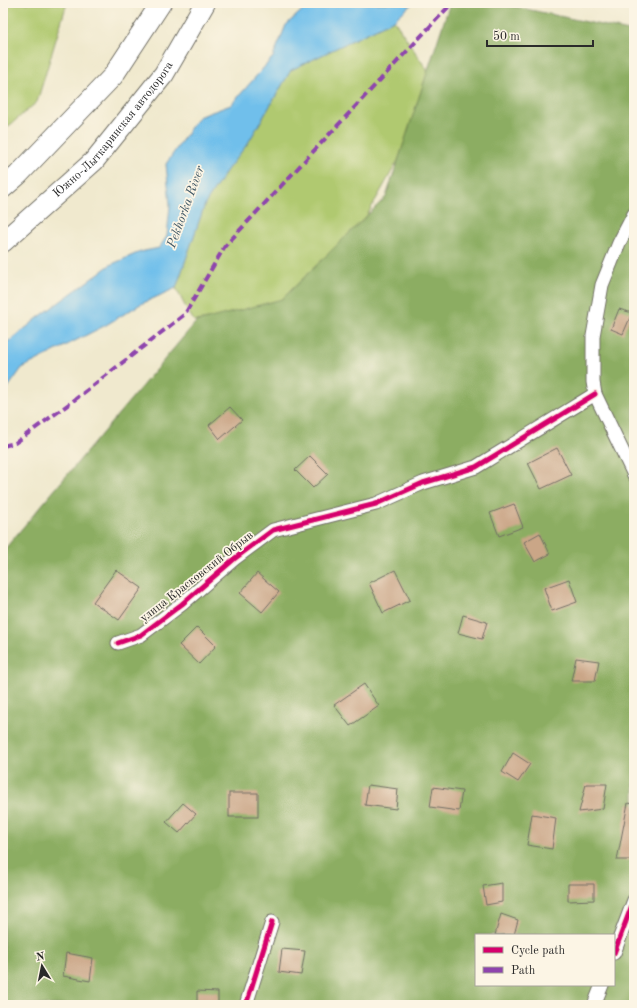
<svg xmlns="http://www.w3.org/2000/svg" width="637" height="1008" font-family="'Old Standard TT',serif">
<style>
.green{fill:#b0c96f;stroke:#6e7a4d}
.forest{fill:#8cad62;stroke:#5c6c46;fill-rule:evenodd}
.water{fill:#6fbfeb;stroke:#4d758b}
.building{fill:#caa687}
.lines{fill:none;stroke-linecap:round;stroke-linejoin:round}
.street-casing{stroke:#706e64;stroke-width:15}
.primary-casing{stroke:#706e64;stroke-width:22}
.street{stroke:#fff;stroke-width:13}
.primary{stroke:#fff;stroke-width:20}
.quiet{stroke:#8e44ad;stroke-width:4;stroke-dasharray:8 4;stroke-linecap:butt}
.cycleway-casing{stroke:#fcf5e5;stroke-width:8}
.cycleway{stroke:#d6006c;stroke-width:5}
.labels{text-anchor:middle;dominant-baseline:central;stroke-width:3.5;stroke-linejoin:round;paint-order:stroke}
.street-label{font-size:12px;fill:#2b2b2b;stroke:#fcf5e5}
.water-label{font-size:13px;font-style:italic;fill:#3f5765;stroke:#fcf5e5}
</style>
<rect width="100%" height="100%" fill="#fcf5e5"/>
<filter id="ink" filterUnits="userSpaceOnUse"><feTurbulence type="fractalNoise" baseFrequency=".025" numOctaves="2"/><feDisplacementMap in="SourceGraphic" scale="8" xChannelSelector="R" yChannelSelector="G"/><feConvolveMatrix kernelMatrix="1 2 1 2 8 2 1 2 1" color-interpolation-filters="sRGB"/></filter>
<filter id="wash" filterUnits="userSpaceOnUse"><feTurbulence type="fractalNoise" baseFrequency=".012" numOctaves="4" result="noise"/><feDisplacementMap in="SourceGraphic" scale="16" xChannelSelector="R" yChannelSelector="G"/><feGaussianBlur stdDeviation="0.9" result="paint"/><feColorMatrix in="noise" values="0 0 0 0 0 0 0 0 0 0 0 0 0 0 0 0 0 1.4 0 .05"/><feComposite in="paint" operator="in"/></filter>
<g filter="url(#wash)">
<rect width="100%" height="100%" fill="#f0e9ce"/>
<g class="green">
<path d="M3,3h64l-30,99 -34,29z"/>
<path d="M394,20l45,68 -125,221 -120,12 -8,-13 -10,-20 29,-84 22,-34 21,-27 43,-73z"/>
</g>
<path class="forest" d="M450,3h48l136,29v973h-631v-454l193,-229 86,-23 104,-102zM476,935h138v50h-138z"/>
<path class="water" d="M310,3h103l-19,17 -103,50 -43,73 -21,27 -22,34 -29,84 -37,17 -33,20 -84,43 -15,21 -4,17v-63l8,-3 28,-23 71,-52 30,-13 19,-4 8,-12 3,-31 -4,-41 32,-47 33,-12 42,-48 13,-32z"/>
<g id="blocks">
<g class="building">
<path d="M619,309l13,4 -9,21 -12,-5z"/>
<path d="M230,407l12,13 -22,19 -11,-14z"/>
<path d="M557,448l14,27 -30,14 -13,-26z"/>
<path d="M310,456l18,18 -15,14 -18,-18z"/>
<path d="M514,504l9,23 -24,9 -9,-23z"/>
<path d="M540,533l10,21 -15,8 -11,-20z"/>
<path d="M116,570l26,18 -23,32 -26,-18z"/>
<path d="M395,570l15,30 -27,13 -14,-30z"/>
<path d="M257,573l22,19 -17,20 -22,-19z"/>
<path d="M569,579l8,23 -25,9 -8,-23z"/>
<path d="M463,615l24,7 -5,17 -24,-6z"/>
<path d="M197,627l19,19 -17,18 -20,-19z"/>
<path d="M576,658l23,3 -4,20h-24z"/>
<path d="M364,684l15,22 -29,20 -16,-21z"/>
<path d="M513,753l17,11 -12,18 -16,-10z"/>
<path d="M586,784h21l-4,25 -24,3z"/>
<path d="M368,785l30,4 -2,20 -31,-4z"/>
<path d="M433,787l29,4 -3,20 -29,-4z"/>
<rect x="229" y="793" width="29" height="24"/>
<path d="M183,803l13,11 -17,19 -13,-11z"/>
<path d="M628,803l6,1v56h-17z"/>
<path d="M532,814l24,4 -4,31 -25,-4z"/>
<path d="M502,883v19l-16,3 -3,-19z"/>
<path d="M568,884h26v16l-26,1z"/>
<path d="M501,914l17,6 -4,15h-19z"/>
<path d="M282,949l23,2 -4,24 -22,-3z"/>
<path d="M66,953l27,5 -3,23 -27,-5z"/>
<path d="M197,991l21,1v13h-21z"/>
</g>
</g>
</g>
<g filter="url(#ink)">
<use href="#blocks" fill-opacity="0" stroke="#706e64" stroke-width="1"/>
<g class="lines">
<defs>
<g id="street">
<path d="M634,214l-15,29 -17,42 -9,51v46l2,12 39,81"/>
<path d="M118,643l23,-8 41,-31 52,-45 39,-29 103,-26 47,-21 53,-16 119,-73"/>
<path d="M614,953l20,-53"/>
<path d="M246,1005l26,-83"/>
<path d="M594,1005l8,-20"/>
</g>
<g id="primary">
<path d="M3,188l15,-13 95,-99 48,-73"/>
<path id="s1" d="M3,242l91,-81 70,-87 41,-71"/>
</g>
</defs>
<use href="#street" class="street-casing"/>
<use href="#primary" class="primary-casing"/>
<use href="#street" class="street"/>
<use href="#primary" class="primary"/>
<path class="quiet" d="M3,446l12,-3 58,-42 112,-87 40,-68 227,-243"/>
<defs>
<g id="cycleway">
<path d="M118,643l23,-8 41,-31 52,-45 39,-29 103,-26 47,-21 53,-16 119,-73"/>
<path d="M614,953l20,-53"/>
<path d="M246,1005l26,-83"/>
</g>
</defs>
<use href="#cycleway" class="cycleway-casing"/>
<use href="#cycleway" class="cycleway"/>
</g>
</g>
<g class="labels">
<g class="street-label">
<text stroke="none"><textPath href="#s1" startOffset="158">Южно-Лыткаринская автодорога</textPath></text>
<text transform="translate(197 577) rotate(-38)">улица Красковский Обрыв</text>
</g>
<g class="water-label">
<text transform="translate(186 207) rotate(-70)">Pekhorka River</text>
</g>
</g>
<rect width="637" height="1008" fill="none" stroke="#fcf5e5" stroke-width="16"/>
<rect x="475" y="934" width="140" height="52" fill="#fcf5e5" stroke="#a8a49b"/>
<rect x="483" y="947" width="20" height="6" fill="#d6006c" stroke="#a8a49b"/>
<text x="511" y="954" font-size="12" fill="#2b2b2b">Cycle path</text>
<rect x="483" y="967" width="20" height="6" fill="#8e44ad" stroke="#a8a49b"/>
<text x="511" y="974" font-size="12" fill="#2b2b2b">Path</text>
<g transform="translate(42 966) rotate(350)" stroke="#fcf5e5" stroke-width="3" paint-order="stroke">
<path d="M0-3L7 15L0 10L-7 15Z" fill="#2b2b2b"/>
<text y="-6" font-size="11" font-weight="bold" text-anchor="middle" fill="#2b2b2b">N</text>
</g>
<path d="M487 40v6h106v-6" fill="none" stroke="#2b2b2b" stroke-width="2"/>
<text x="493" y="40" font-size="12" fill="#2b2b2b" stroke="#fcf5e5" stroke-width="3" paint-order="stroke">50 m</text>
</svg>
